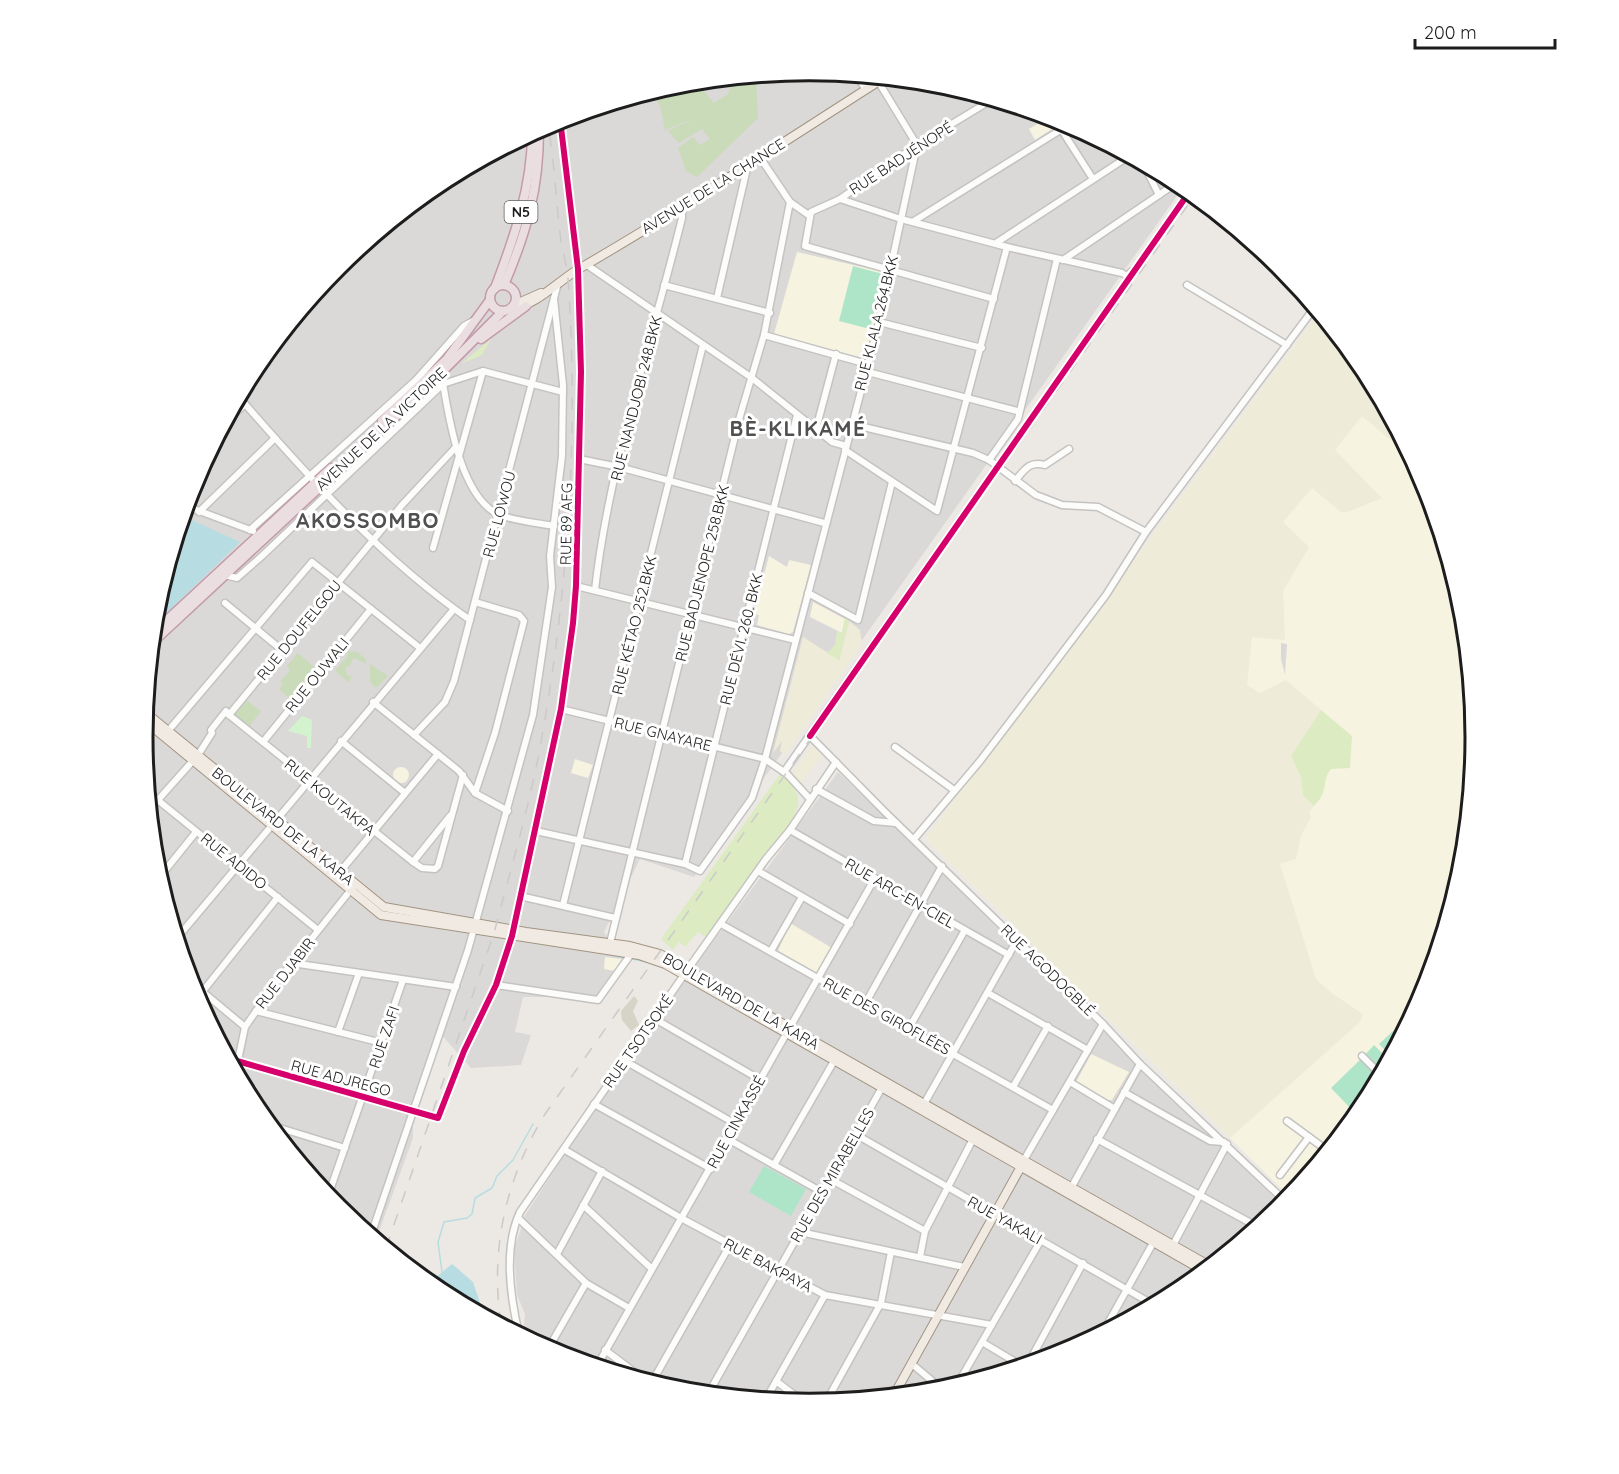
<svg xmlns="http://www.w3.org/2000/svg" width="1619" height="1474" font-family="Quicksand,sans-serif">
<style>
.residential{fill:#dbd9d7}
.education{fill:#f6f3e0}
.construction{fill:#d6d3c7}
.farmland{fill:#eeecd8}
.grass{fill:#dcebc2}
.forest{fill:#c9dbb9}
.park{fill:#d3f3cf}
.pitch{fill:#aee5c8}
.parking{fill:#dad9d7}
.water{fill:#b7dce1}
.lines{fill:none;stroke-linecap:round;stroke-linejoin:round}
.stream{stroke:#b7dce1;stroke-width:1.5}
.minor-casing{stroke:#c4c3c1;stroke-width:9}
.major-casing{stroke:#a29482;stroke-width:10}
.highway-casing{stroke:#c39bab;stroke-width:11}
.minor{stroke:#fcfcfb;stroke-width:6}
.major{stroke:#f0eae3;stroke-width:8}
.highway{stroke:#eadee1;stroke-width:8}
.rail{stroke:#cacac9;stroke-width:1.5;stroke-dasharray:12 12;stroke-linecap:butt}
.cycleway-casing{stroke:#fff;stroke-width:10}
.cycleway{stroke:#d6006c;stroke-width:6}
.labels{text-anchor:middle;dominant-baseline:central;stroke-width:6;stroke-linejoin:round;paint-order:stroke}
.shield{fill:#fff;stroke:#616161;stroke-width:1.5}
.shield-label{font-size:14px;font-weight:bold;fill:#1d1d1d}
.street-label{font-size:15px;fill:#1d1d1d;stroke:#fff}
.district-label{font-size:21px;font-weight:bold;letter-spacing:1.5px;fill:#505050;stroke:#fff}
.rim{fill:none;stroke:#1d1d1d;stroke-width:3}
</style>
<rect width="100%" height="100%" fill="#ece9e5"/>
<g class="residential">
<path d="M809,71l131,12 125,38 119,65 -490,691 -54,-18 -36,73 18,27 -27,38h-72l-8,35 16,3 -10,30 -50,3 -33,-37 -25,77v30l-37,102 -38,-32 -83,-101 -61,-115 -38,-125 -13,-130 13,-130 38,-125 62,-116 82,-101 102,-82 115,-62 125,-38z"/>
<path d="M838,772l445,434 -104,85 -115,62 -125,38 -130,12 -130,-12 -125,-38 -31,-17 2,-22 -8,-19 -3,-46 10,-29 -10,12 61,-93 126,-181z"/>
</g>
<g class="education">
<path d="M1047,118l5,11 -17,11 -6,-11z"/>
<path d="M797,252l91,21 -21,86 -93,-25z"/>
<path d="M1295,345l69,22 61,115 38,125 13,130 -13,130 -38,125 -62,116 -73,89 -362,-356 -1,-4z"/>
<path d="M769,556l18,11 2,-7 22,5 -18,67 -4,2 -32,-9 2,-10 -5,-1z"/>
<path d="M813,602l32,17 -3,14 -32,-16z"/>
<path d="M575,759l18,6 -5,13 -17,-5z"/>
<circle cx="401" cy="775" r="8"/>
<path d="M790,923l42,25 -14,27 -40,-24z"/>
<path d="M605,957l17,2 -7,12 -11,-2z"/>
<path d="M1091,1054l38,18 -17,28h-4l-32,-18z"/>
</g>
<path class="construction" d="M634,996l4,5 -5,10 6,14 -8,6 -9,-11 -1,-9z"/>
<g class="farmland">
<path d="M1319,313l45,54 50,93 -52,-44 -27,34 47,48 -35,14h-6l-29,-24 -29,34 26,25 -26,44 2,49 -33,-3 -5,48 13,8 26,-13 35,30 -30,46 10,21 2,17 11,12 -5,6 2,6 -10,17 -5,24 -16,5 36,115 17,15 30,20 -3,8 -130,116 -302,-297 -1,-4z"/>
<path d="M849,621l11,9 2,14 -77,111 -5,-4 2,-10 -9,12 30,-116 36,23z"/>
<path d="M813,746l10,9 -23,29 -10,-8z"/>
</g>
<g class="grass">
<path d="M491,339l-9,16 -21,9z"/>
<path d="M845,617l4,4 -10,39 -12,-7 8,-8 2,-14 5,2z"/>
<path d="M1321,710l31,26 -2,32 -19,1c-10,12 -1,21 -17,37l-11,-11 -2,-18 -10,-21z"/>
<path d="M780,774c9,7 20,18 18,30 -2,24 -73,110 -91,134l-9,-6 -13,15 -6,-5 -6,8 -12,-11z"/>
</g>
<g class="forest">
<path d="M756,76l2,42 -61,59 -11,-6 -8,-23 15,-11 7,8 10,-6 -8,-10 -23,14 -11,-12 27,-13 -30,12 -4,-21 -8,-18 27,-8 4,11 18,-5 12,14 14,-9 4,-13 -15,6 -4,-5 2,-2z"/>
<path d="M348,651l9,1 9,7v5l-12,-6 -4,7 -5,3 2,7 5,2 -4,5 -13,-11 12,-14z"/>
<path d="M298,653l18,16 -26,30 -11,-10 4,-5 -3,-2 10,-12 -3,-4z"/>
<path d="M370,664l18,12 -12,12 -6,-6z"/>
<path d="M246,700l15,11 -12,16 -15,-12z"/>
</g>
<path class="park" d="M302,716l10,4 -1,28h-4v-12l-19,-5z"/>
<g class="pitch">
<path d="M853,266l30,8 -13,55 -31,-8z"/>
<path d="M1393,1031l7,7 -14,13 -7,-7z"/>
<path d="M1374,1045l15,15 -7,12 -17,-17z"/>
<path d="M1362,1058l18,19 -23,38 -26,-27z"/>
<path d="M764,1166l42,23 -15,27 -42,-24z"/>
</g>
<g class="parking">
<path d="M261,552l6,5 -4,5 3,3 -20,18 -8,-9z"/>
<path d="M1281,643l6,1 -2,31 -4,-16z"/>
</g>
<g class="water">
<path d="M183,516l57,26 -86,83 2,-18z"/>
<path d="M452,1264l21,18 11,33 -55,-32z"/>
</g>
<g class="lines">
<g class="stream">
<path d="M516,940l23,3"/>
<path d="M603,953l21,5"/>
<path d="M632,959l15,3"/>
<path d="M412,1104l7,-21"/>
<path d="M381,1194l27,-78"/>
<path d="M367,1232l3,-8"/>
<path d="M442,1272l-4,-30 6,-20 23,-4 5,-4 3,-16 17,-10 5,-12 16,-16 20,-36"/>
</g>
<defs>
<g id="minor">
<path d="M857,75l8,14"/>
<path d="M993,99l-76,46 -77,54 -29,13 -6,34 189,53"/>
<path d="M1054,118l39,61"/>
<path d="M759,156l31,46 20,14"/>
<path d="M1143,163l16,32"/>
<path d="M840,199l61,20 106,28 115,26 5,3 5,-5"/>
<path d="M914,221l156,-97"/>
<path d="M996,243l133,-87"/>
<path d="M1063,260l115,-78"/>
<path d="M587,265l165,113 80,64 14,4"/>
<path d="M664,285l106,28"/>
<path d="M1187,285l100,60"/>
<path d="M717,298l31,-134"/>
<path d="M879,322l103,26"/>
<path d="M764,335l103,29"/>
<path d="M864,371l153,40"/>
<path d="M443,383c6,36 18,116 57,132 16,6 37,8 54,11"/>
<path d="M226,422l19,-18c68,78 140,157 225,216"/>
<path d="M851,424l122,29 16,7 47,35 26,10 36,2 48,25"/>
<path d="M816,429l20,-75"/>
<path d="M845,450l92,61 70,-264"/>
<path d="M579,459l40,8 205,56"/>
<path d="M989,460l29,-41 39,-160"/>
<path d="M1015,481c10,-12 14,-20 30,-16l24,-16"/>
<path d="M186,506l67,25"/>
<path d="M199,512l76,-74"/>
<path d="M250,530l166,-150 48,-54 11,-6"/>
<path d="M433,548l50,-177"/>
<path d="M225,575l12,3 25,-22 181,-172 40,-13 80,21"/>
<path d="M576,586l219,54"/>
<path d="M595,590c14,-125 57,-250 87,-372v-12"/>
<path d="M808,593l50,27 34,-138"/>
<path d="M225,603l58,48"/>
<path d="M373,702l86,69 16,22 33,18"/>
<path d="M561,709l204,50 22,15 22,24"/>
<path d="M229,715l184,147 9,6 13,1 3,-3 25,-91"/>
<path d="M168,731l144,-169 108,86"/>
<path d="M414,735l31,-33 9,-21 104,-398"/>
<path d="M810,736l75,76 218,212 37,40 146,138"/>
<path d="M341,741l64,52"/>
<path d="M263,742l108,-133"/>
<path d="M895,747l59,43"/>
<path d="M784,772l406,-581"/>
<path d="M816,789l58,32 22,2"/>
<path d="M149,793l169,137"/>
<path d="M475,793l20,-60 29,-112 -5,-6 -44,-13"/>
<path d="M150,809l48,-54 14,-22 -1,-3 15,-19 3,4 173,-210 53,-57"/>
<path d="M790,830l219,125"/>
<path d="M536,831l149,33 15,7 52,-73 13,-39 114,-437 38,-177 -39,-64"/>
<path d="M914,839l66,-78 61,-80 65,-86 40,-63 169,-225"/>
<path d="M413,862l37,-46"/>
<path d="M685,864l112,-449"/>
<path d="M758,871l92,53"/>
<path d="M339,873l99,-119"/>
<path d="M159,878l37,-46"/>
<path d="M520,896l95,22"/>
<path d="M563,905l140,-560"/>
<path d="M721,924l332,186"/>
<path d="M177,938l277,-329"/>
<path d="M610,943l130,-527 24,-81 26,-133"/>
<path d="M771,951l31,-54"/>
<path d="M292,963l164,24"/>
<path d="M191,982l54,45"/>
<path d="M496,985l102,15 33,-46"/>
<path d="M203,991l75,-94"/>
<path d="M988,993l100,57"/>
<path d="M865,1004l77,-138"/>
<path d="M256,1011l126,32"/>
<path d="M655,1019l104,60"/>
<path d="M909,1028l56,-98"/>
<path d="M338,1032l21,-59"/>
<path d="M1362,1056l19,19"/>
<path d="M230,1059l208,59 26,-67 32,-66 16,-49 49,-227 12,-86 3,-37 5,-214 -3,-103 -18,-150"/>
<path d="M625,1061l109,62"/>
<path d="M236,1070l9,-43 28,-40 80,-100"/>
<path d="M1070,1082l45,27"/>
<path d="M1013,1087l35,-61"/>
<path d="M1124,1092l86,49 14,1"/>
<path d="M594,1104l117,65"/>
<path d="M924,1104l93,-164"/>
<path d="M1287,1121l41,30"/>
<path d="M270,1125l75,23"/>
<path d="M855,1134l299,171"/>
<path d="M726,1138l96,54"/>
<path d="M1097,1139l161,88"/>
<path d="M565,1150l116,68 144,77 167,30"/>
<path d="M1024,1160l79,-136"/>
<path d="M774,1165l60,-104"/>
<path d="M1280,1175l29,-38"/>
<path d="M830,1179l95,52"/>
<path d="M1071,1188l69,-124"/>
<path d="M328,1196l75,-216"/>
<path d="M583,1205l69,64"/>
<path d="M518,1218l68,65 43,25"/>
<path d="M800,1232l164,35"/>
<path d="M371,1235l97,-285 65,-235 19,-128 -2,-31 12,-100 1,-71 -9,-86"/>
<path d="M1173,1245l54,-101"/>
<path d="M557,1254l45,-83"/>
<path d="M920,1257l5,-26 48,-92"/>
<path d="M1103,1332l50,-89"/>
<path d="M519,1334c-9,-38 -16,-86 1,-122l168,-243 78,-110 24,-29 46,-68"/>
<path d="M982,1342l40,24"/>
<path d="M548,1349l38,-66"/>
<path d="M605,1350l40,30"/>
<path d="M912,1364l31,26"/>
<path d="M1028,1364l55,-101"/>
<path d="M597,1366l278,-488"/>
<path d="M776,1381l29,22"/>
<path d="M652,1382l78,-137"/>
<path d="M957,1385l84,-145"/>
<path d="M708,1394l176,-310"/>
<path d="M766,1399l59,-104"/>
<path d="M826,1402l55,-99 10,-51"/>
</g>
<g id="major">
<path d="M514,305l27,-12"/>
<path d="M511,308c20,1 48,-27 66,-38 104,-60 205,-127 307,-192"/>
<path d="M145,712l239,195 142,25 104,14 30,8 550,312"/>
<path d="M145,721l236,194 258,40 26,9 539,307"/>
<path d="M894,1395l129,-232"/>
</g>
<g id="highway">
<path d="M504,285c23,-54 35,-96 35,-155"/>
<circle cx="503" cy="298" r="13"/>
<path d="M495,288c19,-50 37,-101 37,-155"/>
<path d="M481,339l45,-33"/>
<path d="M382,421l64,-61 44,-60"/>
<path d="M153,633l178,-165"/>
<path d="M152,643l268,-249 83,-83"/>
</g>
</defs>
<use href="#minor" class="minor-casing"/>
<use href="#major" class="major-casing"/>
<use href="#highway" class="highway-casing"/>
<use href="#minor" class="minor"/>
<use href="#major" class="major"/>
<use href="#highway" class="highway"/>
<g class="rail">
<path d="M386,1248l108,-315c16,-61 34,-122 46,-185 28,-154 39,-314 28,-470 -1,-15 -7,-30 -8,-45 -4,-36 -6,-72 -12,-108"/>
<path d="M501,1324c-11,-73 4,-142 42,-207l652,-922"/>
</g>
<defs>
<g id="cycleway">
<path d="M810,736l380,-545"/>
<path d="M230,1059l208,59 26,-67 32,-66 16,-49 49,-227 12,-86 3,-37 5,-214 -3,-103 -18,-150"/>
</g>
</defs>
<use href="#cycleway" class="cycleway-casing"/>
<use href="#cycleway" class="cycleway"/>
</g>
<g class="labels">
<rect class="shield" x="504.5" y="201" width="33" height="22" rx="4.5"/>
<g class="shield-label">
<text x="521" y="212">N5</text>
</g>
<g class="street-label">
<text transform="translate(901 158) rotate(-33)">RUE BADJÉNOPÉ</text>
<text transform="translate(713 186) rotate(-32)">AVENUE DE LA CHANCE</text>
<text transform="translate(876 323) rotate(-76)">RUE KLALA.264.BKK</text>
<text transform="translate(636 398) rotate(-76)">RUE NANDJOBI 248.BKK</text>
<text transform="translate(381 429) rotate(-43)">AVENUE DE LA VICTOIRE</text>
<text transform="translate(499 514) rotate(-75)">RUE LOWOU</text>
<text transform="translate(566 524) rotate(-89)">RUE 89 AFG</text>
<text transform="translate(702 573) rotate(-76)">RUE BADJENOPE 258.BKK</text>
<text transform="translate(634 625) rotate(-76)">RUE KÉTAO 252.BKK</text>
<text transform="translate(299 630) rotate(-51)">RUE DOUFELGOU</text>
<text transform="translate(741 639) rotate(-76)">RUE DÉVI. 260. BKK</text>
<text transform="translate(317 675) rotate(-51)">RUE OUWALI</text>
<text transform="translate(663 734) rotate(14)">RUE GNAYARE</text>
<text transform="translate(330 797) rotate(39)">RUE KOUTAKPA</text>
<text transform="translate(283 826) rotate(39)">BOULEVARD DE LA KARA</text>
<text transform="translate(234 861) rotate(39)">RUE ADIDO</text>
<text transform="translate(900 893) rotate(30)">RUE ARC-EN-CIEL</text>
<text transform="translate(1048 970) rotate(44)">RUE AGODOGBLÉ</text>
<text transform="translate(285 973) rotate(-52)">RUE DJABIR</text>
<text transform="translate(741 1001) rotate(30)">BOULEVARD DE LA KARA</text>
<text transform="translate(887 1016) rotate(29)">RUE DES GIROFLÉES</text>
<text transform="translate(384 1037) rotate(-71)">RUE ZAFI</text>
<text transform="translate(638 1041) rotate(-55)">RUE TSOTSOKÉ</text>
<text transform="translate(341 1078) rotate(15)">RUE ADJREGO</text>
<text transform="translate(736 1122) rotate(-61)">RUE CINKASSÉ</text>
<text transform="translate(832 1175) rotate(-60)">RUE DES MIRABELLES</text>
<text transform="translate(1005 1220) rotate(29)">RUE YAKALI</text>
<text transform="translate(768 1265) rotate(28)">RUE BAKPAYA</text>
</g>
<g class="district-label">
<text x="798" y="428">BÈ-KLIKAMÉ</text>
<text x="368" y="520">AKOSSOMBO</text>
</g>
</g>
<path d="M0 0H1619V1474H0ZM153 737a656 656 0 1 1 1312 0a656 656 0 1 1-1312 0Z" fill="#fff" fill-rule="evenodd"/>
<path class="rim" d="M153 737a656 656 0 1 1 1312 0a656 656 0 1 1-1312 0Z"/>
<path d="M1415 39v9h140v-9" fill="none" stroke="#1d1d1d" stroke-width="3"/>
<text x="1424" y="39" font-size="18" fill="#1d1d1d" stroke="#ffffff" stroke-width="4.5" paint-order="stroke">200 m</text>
</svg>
